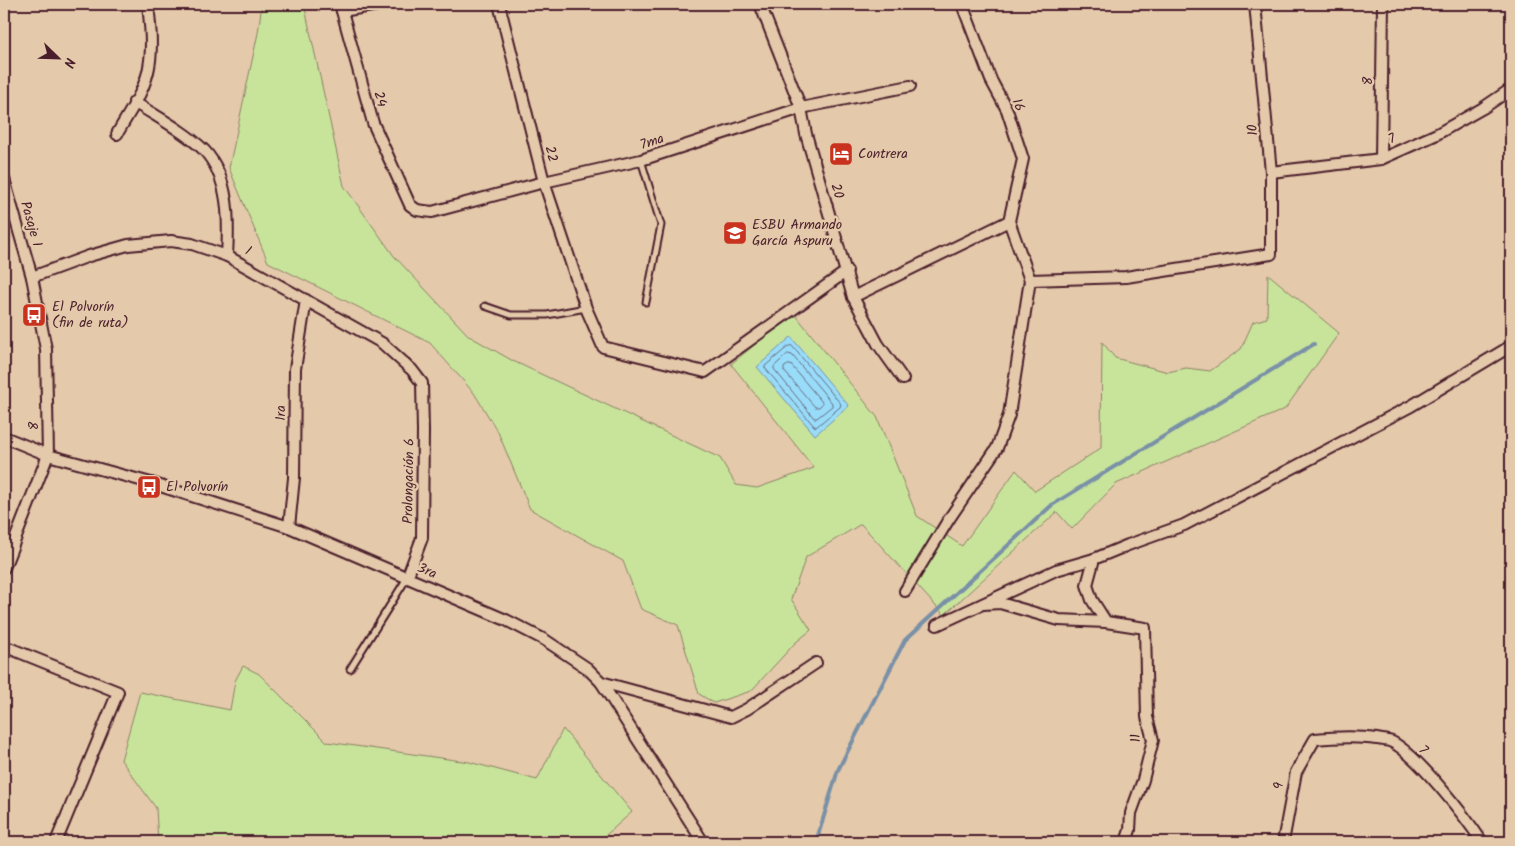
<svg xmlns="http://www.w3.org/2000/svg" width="1515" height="846" font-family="Kalam,sans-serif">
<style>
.green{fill:#c8e49b;stroke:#898263}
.water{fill:#98dcfa;stroke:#7990a7}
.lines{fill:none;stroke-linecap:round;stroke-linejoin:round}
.shore{stroke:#696b7e;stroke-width:1}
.stream{stroke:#7990a7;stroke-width:4}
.lane-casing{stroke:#4a1f2b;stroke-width:9}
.street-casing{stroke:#4a1f2b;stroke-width:14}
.lane{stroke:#e4c9ab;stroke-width:5}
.street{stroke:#e4c9ab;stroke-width:10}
.labels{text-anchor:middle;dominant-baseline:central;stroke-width:5;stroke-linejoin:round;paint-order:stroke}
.street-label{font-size:14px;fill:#4a1f2b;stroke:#e4c9ab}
.poi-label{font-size:14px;fill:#4a1f2b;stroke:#e4c9ab;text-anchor:start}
</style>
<rect width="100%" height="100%" fill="#e4c9ab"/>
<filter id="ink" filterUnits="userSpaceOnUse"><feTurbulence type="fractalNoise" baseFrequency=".02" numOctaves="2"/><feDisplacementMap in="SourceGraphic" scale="10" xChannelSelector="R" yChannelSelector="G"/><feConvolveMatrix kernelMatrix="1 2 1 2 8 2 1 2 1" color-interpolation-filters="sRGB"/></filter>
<g filter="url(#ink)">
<g class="green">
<path d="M262,4h42l40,182 50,70 75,80 44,25 207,97 16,27 21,3 57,-20 -83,-104 63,-51 83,104 40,99 45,30 54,-76 19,21 66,-43 1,-106 13,16 53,14 18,-4 24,3 31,-22 12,-27 14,-4 1,-44 71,59 -54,76 -169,75 -44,45 -15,-17 -113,103 -83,-91 -55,33 -15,42 20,31 -16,13 -44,48 -37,12 -15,-9 -21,-69 -37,-16 -18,-48 -93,-52 -32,-77 -24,-39 -44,-50 -162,-81 -39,-94 29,-135z"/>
<path d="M243,666l16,8 68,68 142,20 68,18 26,-51 69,83 -34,30h-440l-2,-34 -35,-48 19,-68 90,18 5,-29z"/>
</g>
<path class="water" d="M791,337l58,69 -34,29 -58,-68z"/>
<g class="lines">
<g class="shore">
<path d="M792,346l49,58 -1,3 -24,20 -2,-1 -49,-58v-2l24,-20z"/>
<path d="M788,354l4,1 40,48v3l-15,12h-3l-40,-49v-2z"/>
<path d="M788,365h3l31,37v2l-3,3h-4l-31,-36v-3z"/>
</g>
<path class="stream" d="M816,842l22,-72 67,-130 147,-135 262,-161"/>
<defs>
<g id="lane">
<path d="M641,160l20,65 -15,77"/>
<path d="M485,306l26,9h36l39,-7"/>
<path d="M350,669l57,-91"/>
</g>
<g id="street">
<path d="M340,4l33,119 37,82 7,5 15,2 112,-30 97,-22 160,-52 109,-22"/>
<path d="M499,4l45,178 42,126 17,39 102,25 142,-101"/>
<path d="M760,4l41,104 5,26 47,163 25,47 25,35"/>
<path d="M962,4l29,76 16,30 16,49 -14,62"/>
<path d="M342,11l42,-7"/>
<path d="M134,102c23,15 50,29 70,48 26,28 25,71 23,106"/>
<path d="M117,134c11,-20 28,-43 32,-67 4,-21 1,-43 -1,-63"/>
<path d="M1381,159l2,-155"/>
<path d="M1271,172l110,-13 56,-25 46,-26 28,-19"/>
<path d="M4,179l28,98 14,72 2,106 -44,113"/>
<path d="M32,277l57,-21 39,-11 43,-4 21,3 35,12 155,87 30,27 10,13 1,48 -1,107 -15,40"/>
<path d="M1030,280l96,-3 145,-23v-82l-16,-168"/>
<path d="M853,297l156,-76"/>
<path d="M4,437l44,18 103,28 138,44 217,93 39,20 42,28 14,14 102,160"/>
<path d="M289,527l5,-49 1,-109 11,-69"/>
<path d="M905,591l44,-72 48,-71 12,-33 21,-135 -21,-59"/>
<path d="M983,604l17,-1 59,17 47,2 39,6 2,89 6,23 -10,40 -12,33 -1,17 -4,12"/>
<path d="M1106,622l-14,-22 -5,-15 7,-26 34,-14 56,-20 227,-119 100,-60"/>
<path d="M937,625l119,-55 38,-11"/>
<path d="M4,646l114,46 -62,150"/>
<path d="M601,682l130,35 16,-8 69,-46"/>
<path d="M1283,842l13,-70 19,-33c21,-2 41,-3 62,0 4,1 11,1 15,3 25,13 74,75 90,100"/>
</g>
</defs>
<use href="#lane" class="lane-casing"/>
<use href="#street" class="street-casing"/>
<use href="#lane" class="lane"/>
<use href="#street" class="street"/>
</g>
</g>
<defs>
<symbol id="hotel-square" viewBox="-11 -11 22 22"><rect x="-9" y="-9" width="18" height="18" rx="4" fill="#c8321e" stroke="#e4c9ab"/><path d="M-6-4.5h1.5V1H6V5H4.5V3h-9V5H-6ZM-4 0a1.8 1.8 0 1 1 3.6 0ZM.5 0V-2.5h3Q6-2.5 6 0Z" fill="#fff"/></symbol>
<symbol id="school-square" viewBox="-11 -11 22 22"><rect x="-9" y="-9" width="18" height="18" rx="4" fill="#c8321e" stroke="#e4c9ab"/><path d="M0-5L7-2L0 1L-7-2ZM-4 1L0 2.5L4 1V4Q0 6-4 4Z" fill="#fff"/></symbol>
<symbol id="bus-square" viewBox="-11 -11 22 22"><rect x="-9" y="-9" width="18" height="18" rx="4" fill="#c8321e" stroke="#e4c9ab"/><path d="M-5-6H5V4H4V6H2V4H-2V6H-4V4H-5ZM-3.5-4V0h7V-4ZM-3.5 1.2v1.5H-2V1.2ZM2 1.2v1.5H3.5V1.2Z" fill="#fff"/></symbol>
</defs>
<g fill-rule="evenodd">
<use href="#hotel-square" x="827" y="140" width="28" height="28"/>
<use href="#school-square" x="721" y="219" width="28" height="28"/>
<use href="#bus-square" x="20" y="301" width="28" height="28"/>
<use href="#bus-square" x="135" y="473" width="28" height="28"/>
</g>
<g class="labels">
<g class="street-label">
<text transform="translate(1368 81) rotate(-90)">8</text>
<text transform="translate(380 99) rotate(75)">24</text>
<text transform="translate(1018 105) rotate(68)">16</text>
<text transform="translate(1253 130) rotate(-95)">10</text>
<text transform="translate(1392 139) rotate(-24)">7</text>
<text transform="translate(652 142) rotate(-18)">7ma</text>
<text transform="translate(551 154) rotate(76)">22</text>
<text transform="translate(837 191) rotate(73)">20</text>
<text transform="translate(31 224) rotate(74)">Pasaje 1</text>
<text transform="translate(248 251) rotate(29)">1</text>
<text transform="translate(281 413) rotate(-90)">1ra</text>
<text transform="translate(34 426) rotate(-90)">8</text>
<text transform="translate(409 481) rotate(-89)">Prolongación 6</text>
<text transform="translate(427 571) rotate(24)">3ra</text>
<text transform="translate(1136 738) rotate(-95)">11</text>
<text transform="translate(1423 750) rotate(44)">7</text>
<text transform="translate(1279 786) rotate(-80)">9</text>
</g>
<g class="poi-label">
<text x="858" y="154">Contrera</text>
<text x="752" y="225">ESBU Armando<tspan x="752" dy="16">García Aspuru</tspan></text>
<text x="52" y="307">El Polvorín<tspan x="52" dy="16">(fin de ruta)</tspan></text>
<text x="166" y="487">El Polvorín</text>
</g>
</g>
<rect width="1515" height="846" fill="none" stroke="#e4c9ab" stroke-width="20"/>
<rect x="10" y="10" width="1495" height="826" fill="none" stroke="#4a1f2b" stroke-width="2" filter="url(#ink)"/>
<g transform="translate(58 58) rotate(113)" stroke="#e4c9ab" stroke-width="4" paint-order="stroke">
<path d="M0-4L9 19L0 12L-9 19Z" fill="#4a1f2b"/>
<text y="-8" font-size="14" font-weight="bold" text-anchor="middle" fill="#4a1f2b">N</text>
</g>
</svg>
